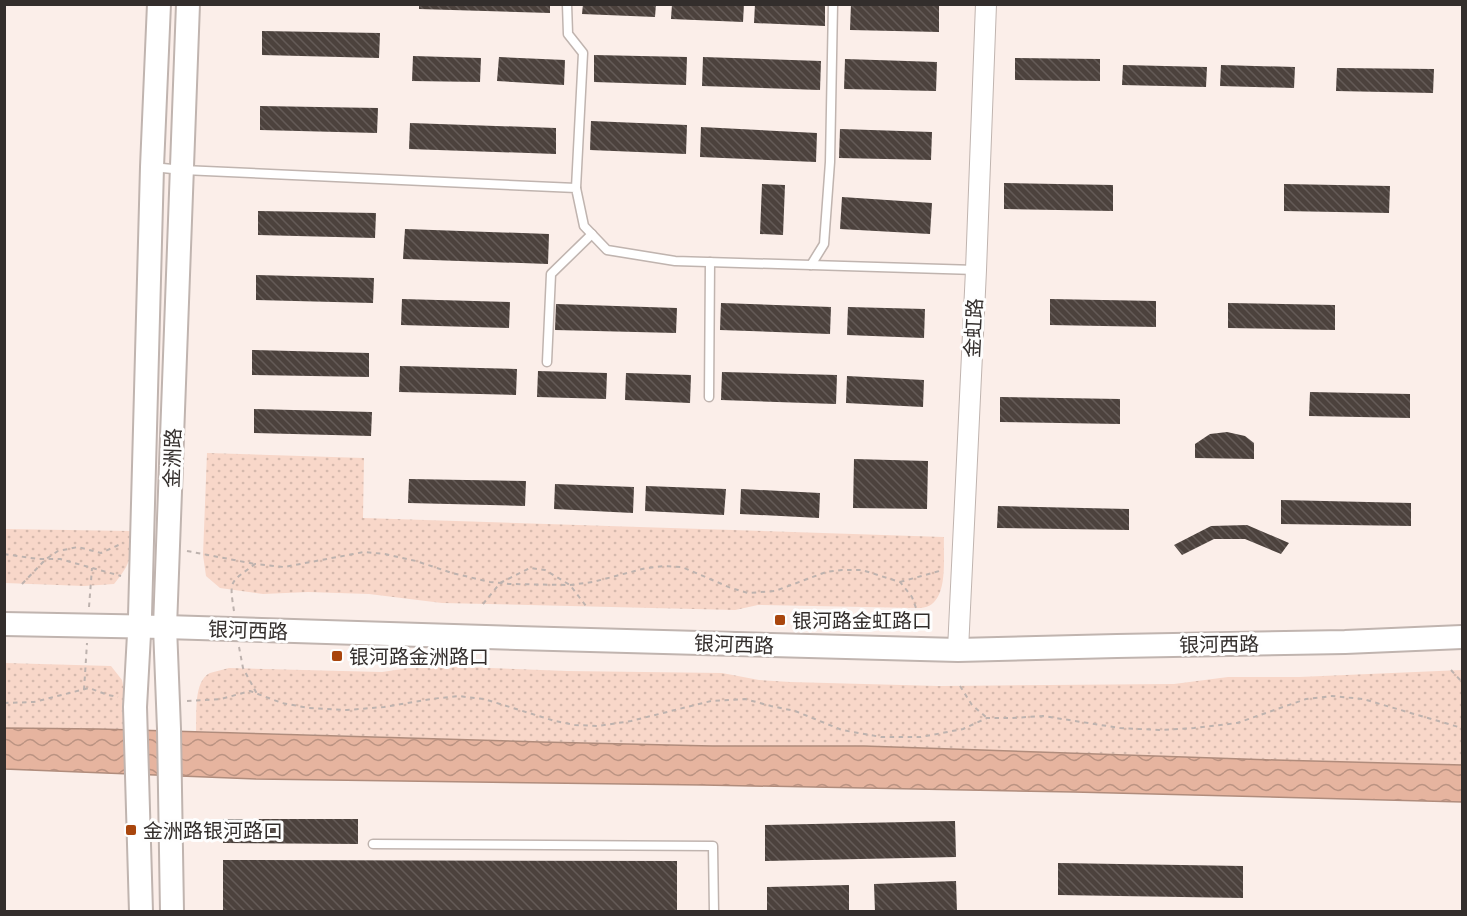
<svg xmlns="http://www.w3.org/2000/svg" width="1467" height="916" font-family="'IBM Plex Sans','Noto Sans SC',sans-serif">
<style>
.grass{fill:url(#grass-dots)}
.water{fill:url(#water-waves);stroke:#b08c7c;stroke-width:1.5}
.building{fill:url(#building-back-hatch)}
.lines{fill:none;stroke-linecap:round;stroke-linejoin:round}
.service-casing{stroke:#c0b4af;stroke-width:11}
.tertiary-casing{stroke:#c0b4af;stroke-width:22}
.secondary-casing{stroke:#c0b4af;stroke-width:26}
.path{stroke:#bdb2ae;stroke-width:2;stroke-dasharray:4.5 4.5;stroke-linecap:butt}
.service{stroke:#fff;stroke-width:8}
.tertiary{stroke:#fff;stroke-width:20}
.secondary{stroke:#fff;stroke-width:22}
.poi-dot{fill:#a9460d;stroke:#fefefe;stroke-width:2}
.labels{text-anchor:middle;dominant-baseline:central;stroke-width:6;stroke-linejoin:round;paint-order:stroke}
.street-label{font-size:20px;fill:#332e2c;stroke:#fefefe}
.poi-label{font-size:20px;fill:#332e2c;stroke:#fefefe;text-anchor:start}
</style>
<defs>
<pattern id="grass-dots" width="8" height="8" patternUnits="userSpaceOnUse" patternTransform="scale(1.5)"><rect width="8" height="8" fill="#f8d7c9"/><path d="M2 2h.1M6 6h.1" fill="none" stroke="#d5b9ad" stroke-width="1.8" stroke-linecap="round"/></pattern>
<pattern id="water-waves" width="16" height="10" patternUnits="userSpaceOnUse" patternTransform="scale(1.5)"><rect width="16" height="10" fill="#e6b49f"/><path d="M0 5q4-4 8 0t8 0" fill="none" stroke="#bb9382"/></pattern>
<pattern id="building-back-hatch" width="6" height="6" patternUnits="userSpaceOnUse" patternTransform="scale(1.5)"><rect width="6" height="6" fill="#4c423d"/><path d="M-1 5l2 2M0 0l6 6M5-1l2 2" fill="none" stroke="#645b57"/></pattern>
</defs>
<rect width="100%" height="100%" fill="#fbeee9"/>
<g class="grass">
<path d="M207,453l157,5 -1,60 581,19c-1,20 5,63 -18,70 -3,1 -7,1 -10,1l-158,-3 -23,5 -293,-7 -73,-9 -61,-2 -45,2 -43,-6 -14,-12 -3,-21z"/>
<path d="M5,529l126,2c1,26 0,32 -17,53l-30,2 -79,-3z"/>
<path d="M5,663l106,3 11,14 4,19 2,30 -123,-1z"/>
<path d="M436,666l131,5 155,2 37,7 31,2 149,4 235,-2 54,-7h71l163,-7v95l-187,-5 -411,-14h-152l-171,-4 -345,-11c1,-16 -3,-50 14,-58 6,-2 13,-3 19,-5l153,4 27,-4z"/>
</g>
<path class="water" d="M5,728l94,1 442,13 171,4h152l411,14 187,5v37l-388,-10 -371,-7 -447,-6 -251,-10z"/>
<g class="building">
<path d="M419,4h131v9l-131,-4z"/>
<path d="M583,4h73l-1,13 -73,-3z"/>
<path d="M672,4h72l-1,18 -72,-3z"/>
<path d="M755,4h70v22l-71,-3z"/>
<path d="M851,4h88v28l-89,-2z"/>
<path d="M262,31l118,2 -1,25 -117,-3z"/>
<path d="M594,55l93,2 -1,28 -92,-3z"/>
<path d="M413,56l68,2 -1,24 -68,-1z"/>
<path d="M499,57l66,3 -1,25 -67,-4z"/>
<path d="M703,57l118,4 -1,29 -118,-4z"/>
<path d="M1015,58l85,1v22l-85,-1z"/>
<path d="M845,59l92,3 -1,29 -92,-2z"/>
<path d="M1123,65l84,2 -1,20 -84,-2z"/>
<path d="M1221,65l74,2 -1,21 -74,-2z"/>
<path d="M1337,68l97,1 -1,24 -97,-2z"/>
<path d="M260,106l118,2 -1,25 -117,-3z"/>
<path d="M591,121l96,4 -1,29 -96,-4z"/>
<path d="M410,123l146,5v26l-147,-5z"/>
<path d="M701,127l116,6 -1,29 -116,-5z"/>
<path d="M840,129l92,3 -1,28 -92,-2z"/>
<path d="M1004,183l109,2v26l-109,-2z"/>
<path d="M762,184l23,1 -2,50 -23,-1z"/>
<path d="M1284,184l106,2 -1,27 -105,-2z"/>
<path d="M842,197l90,6 -2,31 -90,-5z"/>
<path d="M258,211l118,2 -1,25 -117,-3z"/>
<path d="M405,229l144,5 -1,30 -145,-5z"/>
<path d="M256,275l118,3 -1,25 -117,-3z"/>
<path d="M402,299l108,3 -1,26 -108,-3z"/>
<path d="M1050,299l106,2v26l-106,-2z"/>
<path d="M721,303l110,4 -1,27 -110,-4z"/>
<path d="M1228,303l107,2v25l-107,-2z"/>
<path d="M556,304l121,4 -1,25 -121,-3z"/>
<path d="M848,307l77,2 -1,29 -77,-3z"/>
<path d="M252,350l117,3v24l-117,-2z"/>
<path d="M400,366l117,3 -1,26 -117,-3z"/>
<path d="M538,371l69,2 -1,26 -69,-2z"/>
<path d="M722,372l115,3 -1,29 -115,-4z"/>
<path d="M626,373l65,2 -1,28 -65,-3z"/>
<path d="M847,376l77,4 -1,27 -77,-4z"/>
<path d="M1310,392l100,2v24l-101,-2z"/>
<path d="M1000,397l120,2v25l-120,-2z"/>
<path d="M254,409l118,3 -1,24 -117,-3z"/>
<path d="M1227,432l18,4 9,7v16l-59,-1v-14l15,-10z"/>
<path d="M854,459l74,2 -1,48 -74,-1z"/>
<path d="M409,479l117,2 -1,25 -117,-3z"/>
<path d="M555,484l79,3 -1,26 -79,-4z"/>
<path d="M646,486l80,3 -2,26 -79,-4z"/>
<path d="M741,489l79,4 -1,25 -79,-4z"/>
<path d="M1281,500l130,3v23l-130,-2z"/>
<path d="M998,506l131,3v21l-132,-2z"/>
<path d="M1247,525l42,18 -8,11 -36,-15h-31l-32,16 -8,-10 37,-19z"/>
<path d="M223,819h135v25l-135,-1z"/>
<path d="M955,821l1,36 -191,4v-36z"/>
<path d="M223,860l454,1v51h-454z"/>
<path d="M1058,863l185,3v32l-185,-3z"/>
<path d="M956,881l1,31h-82l-1,-28z"/>
<path d="M849,885v27h-82v-25z"/>
</g>
<g class="lines">
<defs>
<g id="service">
<path d="M567,4l1,30 15,19 -7,135"/>
<path d="M152,167l31,3 393,18 8,38 23,24 68,11 301,9"/>
<path d="M811,265l13,-21 6,-82 3,-158"/>
<path d="M547,362l4,-88 41,-40"/>
<path d="M709,397l1,-135"/>
<path d="M373,844l340,2 1,66"/>
</g>
<path id="tertiary" d="M958,650l18,-380 10,-266"/>
<g id="secondary">
<path d="M4,624l161,3 352,11 441,12 159,-4 228,-4 117,-5"/>
<path d="M141,912l-6,-205 5,-91 12,-449 7,-163"/>
<path d="M172,912l-3,-183 -4,-102 23,-623"/>
</g>
</defs>
<use href="#service" class="service-casing"/>
<use href="#tertiary" class="tertiary-casing"/>
<use href="#secondary" class="secondary-casing"/>
<g class="path">
<path d="M187,551l68,13"/>
<path d="M4,554l34,5h22l61,17"/>
<path d="M900,582l43,-12"/>
<path d="M22,584l24,-25 12,-8 20,-4 23,6 22,-10"/>
<path d="M483,604l17,-21 30,-15 15,2 25,15 16,21"/>
<path d="M89,607l3,-39"/>
<path d="M234,611c-5,-32 -4,-28 21,-47l29,3 80,-15 21,2 31,7 36,12 38,9 19,2 61,1 23,-3 53,-14 18,-2 18,1 49,21 17,5 27,-2 51,-19 16,-2h20l38,12 12,15 4,11"/>
<path d="M239,647l4,21 14,26"/>
<path d="M1451,670l11,12"/>
<path d="M960,686l12,19 15,13"/>
<path d="M84,690l3,-47"/>
<path d="M187,701l34,-2 29,-8 32,12 27,5 38,2 37,-3 47,-8 27,-3 26,3 71,22 20,4 23,1 33,-5 80,-20 34,-2 26,7 24,5 47,19 39,7h40l42,-8 24,-11h25l31,-2 77,12 39,2 35,-2 43,-5 69,-24 26,-3 31,3 99,29"/>
<path d="M4,703l30,-1 55,-14 19,7 10,2"/>
</g>
<use href="#service" class="service"/>
<use href="#tertiary" class="tertiary"/>
<use href="#secondary" class="secondary"/>
</g>
<g class="poi-dot">
<rect x="774" y="614" width="12" height="12" rx="3"/>
<rect x="331" y="650" width="12" height="12" rx="3"/>
<rect x="125" y="824" width="12" height="12" rx="3"/>
</g>
<g class="labels">
<g class="street-label">
<text transform="translate(973 328) rotate(-87)">金虹路</text>
<text transform="translate(172 458) rotate(-88)">金洲路</text>
<text transform="translate(248 630) rotate(2)">银河西路</text>
<text transform="translate(734 644) rotate(2)">银河西路</text>
<text transform="translate(1219 644) rotate(-1)">银河西路</text>
</g>
<g class="poi-label">
<text x="792" y="620">银河路金虹路口</text>
<text x="349" y="656">银河路金洲路口</text>
<text x="143" y="830">金洲路银河路口</text>
</g>
</g>
<rect width="1467" height="916" fill="none" stroke="#332e2c" stroke-width="12"/>
</svg>
